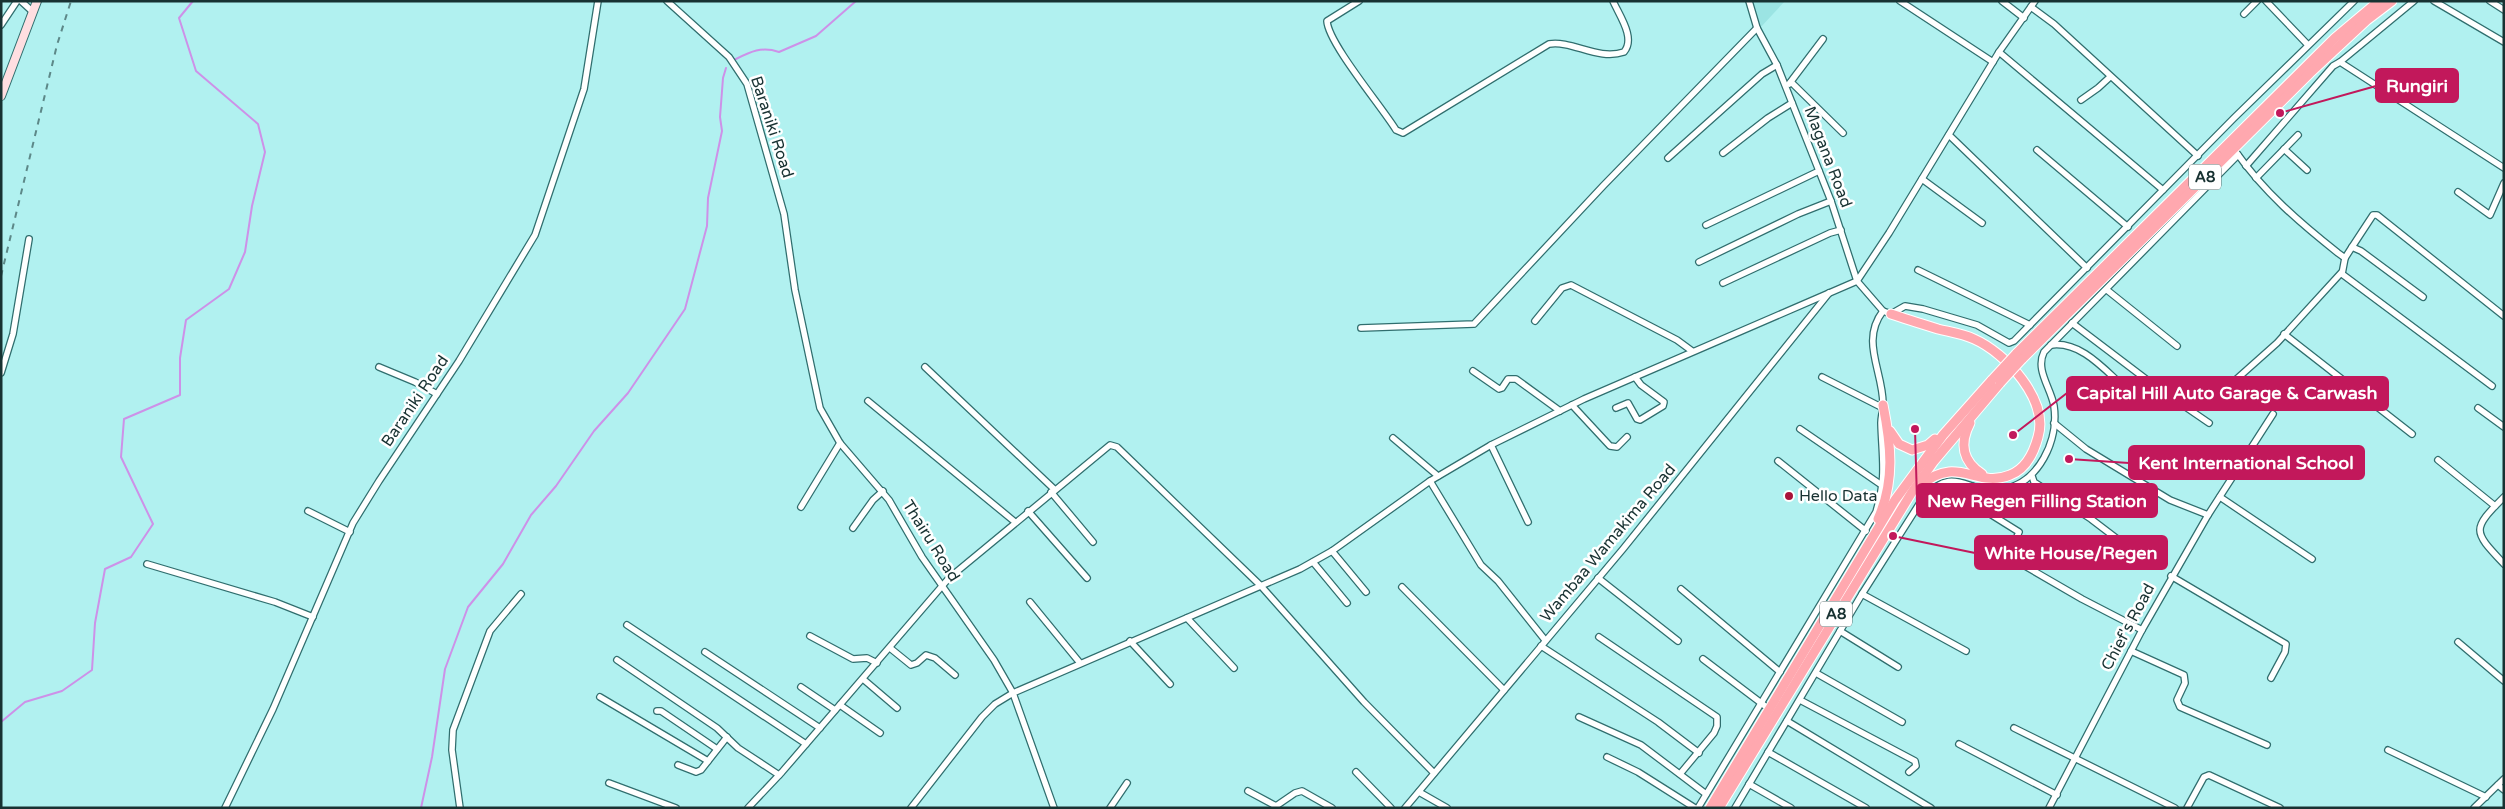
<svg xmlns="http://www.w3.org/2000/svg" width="2505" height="809" font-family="'Varela Round',sans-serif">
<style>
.built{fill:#9be4e3}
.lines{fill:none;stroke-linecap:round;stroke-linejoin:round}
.stream{stroke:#cd91e8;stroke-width:2}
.minor-casing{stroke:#306e6e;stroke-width:8}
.secondary-casing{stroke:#306e6e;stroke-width:10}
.trunk-casing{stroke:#fff;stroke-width:11}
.minor{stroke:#fff;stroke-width:5.5}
.secondary{stroke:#ffdee1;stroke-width:8}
.trunk{stroke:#ffa8af;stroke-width:9}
.rail{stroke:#5d8888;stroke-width:2;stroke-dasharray:6 6;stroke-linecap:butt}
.trunk-bridge-casing{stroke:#fff;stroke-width:11;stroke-linecap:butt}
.trunk-bridge{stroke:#ffa8af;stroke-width:9}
.poi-dot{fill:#a9123a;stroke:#fff;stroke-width:2}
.labels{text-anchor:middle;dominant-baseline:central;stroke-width:5;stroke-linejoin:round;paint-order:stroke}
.shield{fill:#fff;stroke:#5d7070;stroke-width:1}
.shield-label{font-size:15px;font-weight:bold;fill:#183232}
.street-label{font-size:16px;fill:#183232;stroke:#fff}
.poi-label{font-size:16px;fill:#183232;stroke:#fff;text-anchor:start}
.leader{fill:none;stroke:#c2185b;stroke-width:2}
.callout-dot{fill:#c2185b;stroke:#fff;stroke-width:2}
.callout{fill:#c2185b;stroke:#c2185b;stroke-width:2}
.callout-label{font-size:18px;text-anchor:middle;font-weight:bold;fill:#fff}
</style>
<rect width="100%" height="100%" fill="#b1f1f0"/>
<path class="built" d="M1752,1h33l-25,27z"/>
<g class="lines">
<g class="stream">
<path d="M734,60c16,-8 27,-14 45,-8l37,-16 40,-35"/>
<path d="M1,722l24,-20 37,-11 30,-21 3,-47 10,-54 26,-12 22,-33 -32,-67 3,-38 56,-24v-37l6,-38 43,-31 16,-37 7,-46 13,-54 -7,-28 -62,-53 -17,-53 14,-17"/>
<path d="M421,808l11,-51 13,-88 23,-62 35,-43 28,-49 25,-29 38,-55 34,-38 57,-84 22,-83 1,-28 14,-67 -2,-14 3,-39 3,-10"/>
</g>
<defs>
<g id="minor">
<path d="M21,1l12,11"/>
<path d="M667,1l62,56 18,27 37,130 11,76 25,118 20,35 49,57 33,57 72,103 19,33 41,115"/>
<path d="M1359,1l-32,20c1,22 55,86 69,109l7,3 146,-89c23,-4 49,17 75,8 12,-14 -5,-37 -11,-51"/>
<path d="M1749,1l8,27 20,37 54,136 26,80 26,30 8,3 14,-8 18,3 54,16 32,18 5,-2 220,-223 120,-117"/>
<path d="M1900,1l93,61"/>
<path d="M2002,1l22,17"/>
<path d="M2266,1l42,44"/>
<path d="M2434,1l70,41"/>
<path d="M2490,1l14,9"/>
<path d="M2031,7l23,17 144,132"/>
<path d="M2244,14l13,-13"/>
<path d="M1,25l16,-24"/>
<path d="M1999,52l164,138"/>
<path d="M2340,62l74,-61"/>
<path d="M1791,82l52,51"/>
<path d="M1789,84l34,-45"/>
<path d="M2081,100l17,-12 12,-11"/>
<path d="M1949,135l138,133"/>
<path d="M2284,149l23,21"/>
<path d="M2037,150l91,77"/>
<path d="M2236,152c28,40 64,71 102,101l7,5 7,-11 9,4 62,46"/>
<path d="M1723,153l45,-35 24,-15"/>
<path d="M1668,158l94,-84 15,-9"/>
<path d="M2246,166l87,-100 7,-4 164,106"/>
<path d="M2256,178l42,-43"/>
<path d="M1922,179l60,44"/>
<path d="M2458,192l32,23 14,-32"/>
<path d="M1706,225l113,-54"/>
<path d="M2352,247l21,-32h4l127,101"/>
<path d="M2345,258l-3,16 150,112"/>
<path d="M1699,262l99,-48 33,-13"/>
<path d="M1918,270l112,55"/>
<path d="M1723,283l107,-50 11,-3"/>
<path d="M2107,290l70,56"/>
<path d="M1535,321l27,-33 9,-3 106,55 15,11"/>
<path d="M2072,323l83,63 54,37"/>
<path d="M1361,328l113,-4 129,-138 154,-158"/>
<path d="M2284,334l128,100"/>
<path d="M2051,345c29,-4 52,23 72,41"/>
<path d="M379,367l36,15 22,12"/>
<path d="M925,367l129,122"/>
<path d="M1473,371l26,18 3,-1 6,-9h8l44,32"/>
<path d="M1,373l12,-39 16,-95"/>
<path d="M1822,377l61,31"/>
<path d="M2231,384l46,-41 64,-70"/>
<path d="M868,401l147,121"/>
<path d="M1572,405l38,41 7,1 10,-10"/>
<path d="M1616,408l12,-5 9,16 3,1 23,-14 1,-4 -23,-17 -6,-8"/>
<path d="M2478,408l26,19"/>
<path d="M1800,429l83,57"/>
<path d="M1393,438l45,38"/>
<path d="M1491,445l37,77"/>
<path d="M2438,460l57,46"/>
<path d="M1778,461l88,70"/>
<path d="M2032,476l2,6 57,37 42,32"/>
<path d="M1430,481l51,84 17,16 47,59"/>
<path d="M1972,486l7,21 40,25 -10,23 4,4 69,40 60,31"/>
<path d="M1051,492l42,50"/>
<path d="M2220,497l92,62"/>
<path d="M2504,497c-33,33 -31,34 0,67"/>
<path d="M801,507l39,-64"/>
<path d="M308,511l42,21"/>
<path d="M1028,511l59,67"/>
<path d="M2208,515l65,-101"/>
<path d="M853,528l20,-28 10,-9"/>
<path d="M1332,551l34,41"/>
<path d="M1313,562l34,41"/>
<path d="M147,564l128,38 38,15"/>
<path d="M2171,576l115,68 -1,8 -14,26"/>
<path d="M1598,578l80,63"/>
<path d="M1402,587l102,103"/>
<path d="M1681,589l99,83"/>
<path d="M1862,594l104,57"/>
<path d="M1030,602l50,61"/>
<path d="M1187,618l47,50"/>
<path d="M627,625l179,119"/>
<path d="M1840,631l58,36"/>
<path d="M810,636l43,23 14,-1 10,5"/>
<path d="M1599,637l118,80v9l-3,7 -34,41"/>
<path d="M1130,641l40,43"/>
<path d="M2458,642l46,39"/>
<path d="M1541,646l117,76 41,31"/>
<path d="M890,648l21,17 6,-2 9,-8 9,3 20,17"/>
<path d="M2131,651l53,24 1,8 -8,17 3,7 87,38"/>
<path d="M705,652l115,76"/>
<path d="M1703,659l66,50"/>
<path d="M617,660l100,68 21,20 41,27"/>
<path d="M1816,673l86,49"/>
<path d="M863,679l34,29"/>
<path d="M801,687l34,23"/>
<path d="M600,697l108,64"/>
<path d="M1800,700l115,61 1,5 -7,6"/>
<path d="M840,705l40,28"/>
<path d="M657,711h4l56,38"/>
<path d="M1579,717l62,28 65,49"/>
<path d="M1787,721l144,87"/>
<path d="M2014,728l161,80"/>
<path d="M1959,744l98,51"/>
<path d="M2388,750l98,47"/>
<path d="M1768,752l98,56"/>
<path d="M1607,757l31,15 57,36"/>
<path d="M678,765l18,7 5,-2 26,-33"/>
<path d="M1356,772l35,36"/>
<path d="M609,783l67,25"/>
<path d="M1749,784l42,24"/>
<path d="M2498,785l6,5"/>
<path d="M1248,791l28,15 19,-13 7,-2 30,17"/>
<path d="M1419,792l28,16"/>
<path d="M225,808l48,-99 80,-186 26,-42 80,-120 76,-126 49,-146 14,-88"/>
<path d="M460,808l-8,-58 1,-20 37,-99 31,-37"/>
<path d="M748,808l34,-36 167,-194 161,-133 7,2 144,139 103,116 70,71"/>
<path d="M911,808l71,-91 13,-13 18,-11 287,-124 32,-18 98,-70 61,-36 93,-46 273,-118 32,-48 110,-181 36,-51"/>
<path d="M1110,808l17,-25"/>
<path d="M1405,808l218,-259 206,-256"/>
<path d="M1698,808l178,-296c11,-36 6,-53 5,-89 0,-6 2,-12 2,-19 0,-33 -23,-63 0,-93"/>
<path d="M1735,808l127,-214 61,-96c34,-36 43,-2 80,-9 36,-6 56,-49 51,-83 -3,-18 -19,-36 -10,-54l194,-197"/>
<path d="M2049,808l93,-178 66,-115 -38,-15 -84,-51 -32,-26"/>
<path d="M2187,808l17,-31 5,-2 71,33"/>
<path d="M2474,808l30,-29"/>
</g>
<path id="secondary" d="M1,96l36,-95"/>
<g id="trunk">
<path d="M1891,314c15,5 31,10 47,15 12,3 25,5 36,10 32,14 75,61 64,98 -4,15 -12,32 -28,38 -34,14 -52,-21 -89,10"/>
<path d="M2016,354l319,-316 44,-37"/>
<path d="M2022,359l288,-286 57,-53 25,-19"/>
<path d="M1970,423c-11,21 -7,39 12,51"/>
<path d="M1890,431l9,13 13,6 16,-5 7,-6"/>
<path d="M1878,519c17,-38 13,-74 5,-114"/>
<path d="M1710,808l185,-308 48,-65 49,-55"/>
<path d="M1719,808l193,-316 22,-31 66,-78"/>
</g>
</defs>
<use href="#minor" class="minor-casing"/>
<use href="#secondary" class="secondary-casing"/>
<use href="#trunk" class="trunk-casing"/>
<use href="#minor" class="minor"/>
<use href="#secondary" class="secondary"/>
<use href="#trunk" class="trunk"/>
<path class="rail" d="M1,276l56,-231 14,-44"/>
<defs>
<g id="trunk-bridge">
<path d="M1992,380l24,-26"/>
<path d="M2000,383l22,-24"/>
</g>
</defs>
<use href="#trunk-bridge" class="trunk-bridge-casing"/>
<use href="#trunk-bridge" class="trunk-bridge"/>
</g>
<circle class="poi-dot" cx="1789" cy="496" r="5"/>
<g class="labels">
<g class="shield">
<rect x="2189" y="164.5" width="32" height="25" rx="4"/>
<rect x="1820" y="601.5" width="32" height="25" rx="4"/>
</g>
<g class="shield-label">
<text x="2205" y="177">A8</text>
<text x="1836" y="614">A8</text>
</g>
<g class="street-label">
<text transform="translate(772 127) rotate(72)">Baraniki Road</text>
<text transform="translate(1828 157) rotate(69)">Magana Road</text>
<text transform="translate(415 401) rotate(-56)">Baraniki Road</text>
<text transform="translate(931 541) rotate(58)">Thairu Road</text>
<text transform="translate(1608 543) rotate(-50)">Wambaa Wamakima Road</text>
<text transform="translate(2128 627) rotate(-62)">Chief's Road</text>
</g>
<g class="poi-label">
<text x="1799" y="496">Hello Data</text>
</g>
</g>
<path class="leader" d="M2280 113L2376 86M2013 435L2067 393M2069 459L2129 463M1915 429L1917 501M1893 536L1975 553"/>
<g class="callout-dot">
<circle cx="2280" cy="113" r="5"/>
<circle cx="2013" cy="435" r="5"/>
<circle cx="2069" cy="459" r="5"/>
<circle cx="1915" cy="429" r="5"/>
<circle cx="1893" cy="536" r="5"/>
</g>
<g class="callout">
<rect x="2376" y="69" width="82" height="33" rx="5"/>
<rect x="2067" y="377" width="321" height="33" rx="5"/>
<rect x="2129" y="446" width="235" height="33" rx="5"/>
<rect x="1917" y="484" width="240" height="33" rx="5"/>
<rect x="1975" y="536" width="192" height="33" rx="5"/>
</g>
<g class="callout-label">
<text x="2417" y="92">Rungiri</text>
<text x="2227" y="399">Capital Hill Auto Garage &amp; Carwash</text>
<text x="2246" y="469">Kent International School</text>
<text x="2037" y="507">New Regen Filling Station</text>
<text x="2071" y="559">White House/Regen</text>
</g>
<rect width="2505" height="809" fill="none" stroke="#183232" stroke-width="5"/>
</svg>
